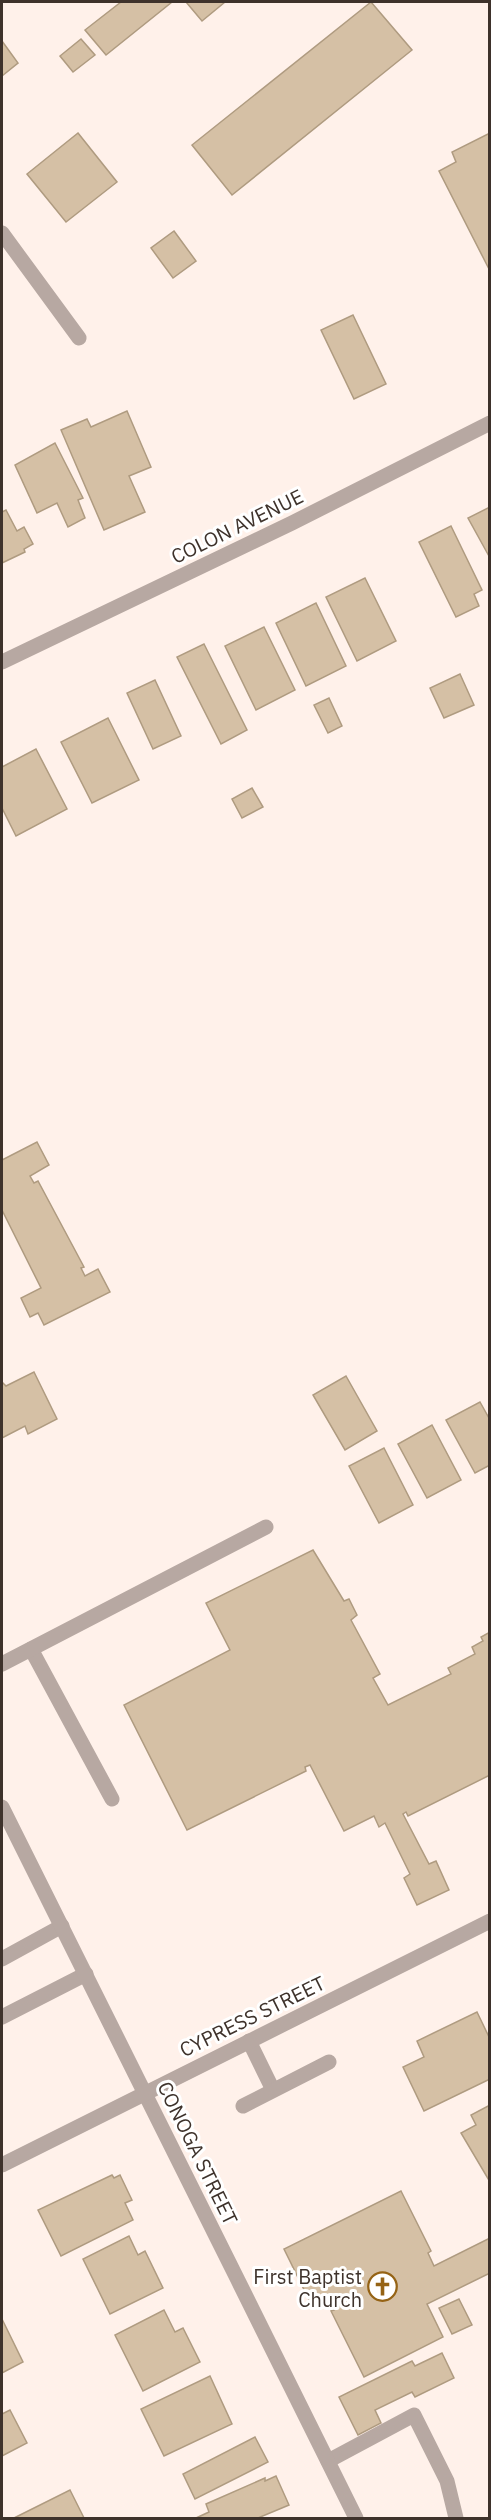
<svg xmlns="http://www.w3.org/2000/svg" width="491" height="2520" font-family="'IBM Plex Sans',sans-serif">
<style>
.building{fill:#d5c0a5;stroke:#af9b80;stroke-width:1.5}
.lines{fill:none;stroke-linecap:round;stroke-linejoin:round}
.service{stroke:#b7a8a2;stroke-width:15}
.minor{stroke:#b7a8a2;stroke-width:15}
.labels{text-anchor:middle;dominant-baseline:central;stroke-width:6;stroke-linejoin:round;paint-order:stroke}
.street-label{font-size:20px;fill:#3e322b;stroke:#fff}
.poi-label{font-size:20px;fill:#3e322b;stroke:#fff;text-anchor:end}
</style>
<rect width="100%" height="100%" fill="#fff1ea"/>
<g class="building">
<path d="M121,2h51l-66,53 -21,-25z"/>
<path d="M186,2h39l-23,19z"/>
<path d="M371,2l41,48 -180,145 -40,-50z"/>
<path d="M81,39l14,16 -22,17 -13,-16z"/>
<path d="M2,41l16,22 -16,13z"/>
<path d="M78,133l39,49 -51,40 -39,-48z"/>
<path d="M490,133v138l-51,-100 17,-9 -4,-10z"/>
<path d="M174,231l22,30 -23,17 -22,-30z"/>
<path d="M353,315l33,69 -32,15 -33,-69z"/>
<path d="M127,411l24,56 -22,9 16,36 -41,18 -43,-100 26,-11 4,8z"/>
<path d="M55,443l28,55 -5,2 7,18 -17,9 -11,-24 -20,10 -22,-48z"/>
<path d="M490,507v51l-22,-40z"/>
<path d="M6,510l11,21 7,-4 9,17 -9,5 1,3 -23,11v-51z"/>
<path d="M451,526l31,64 -8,4 5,12 -23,11 -37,-75z"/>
<path d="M365,578l31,63 -39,20 -31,-64z"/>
<path d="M316,603l30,63 -40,20 -30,-63z"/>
<path d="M264,627l31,63 -39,20 -31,-64z"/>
<path d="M204,644l43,86 -26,14 -44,-87z"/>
<path d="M460,674l14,31 -30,13 -14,-30z"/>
<path d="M155,680l26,56 -28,13 -26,-56z"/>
<path d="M329,698l13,28 -14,7 -14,-28z"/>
<path d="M108,718l31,62 -47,23 -31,-61z"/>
<path d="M36,749l31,60 -51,27 -14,-28v-41z"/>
<path d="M252,788l11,19 -21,11 -10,-19z"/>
<path d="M37,1142l12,23 -19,11 4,7 4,-2 46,86 -3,1 4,8 13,-7 12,23 -66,33 -6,-12 -8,4 -9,-19 20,-10 -39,-78v-50z"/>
<path d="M34,1372l23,47 -29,15 -3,-8 -23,12v-56l4,4z"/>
<path d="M346,1376l31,55 -32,19 -32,-55z"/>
<path d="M480,1402l10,18v45l-15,8 -29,-53z"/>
<path d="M432,1425l29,55 -34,18 -29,-54z"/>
<path d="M384,1448l29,57 -34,18 -30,-57z"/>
<path d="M313,1550l31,51 5,-2 8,16 -6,5 29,54 -7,4 15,27 63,-31 -3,-6 27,-14 -3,-7 11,-6 -2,-4 9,-5v143l-82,41 -2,-4 -3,2 26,50 7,-3 13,29 -32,15 -13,-27 6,-4 -25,-51 -6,4 -5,-11 -30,15 -34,-66 -5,2 1,4 -119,59 -63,-125 106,-55 -24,-47z"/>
<path d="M477,2012l13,27v40l-66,32 -21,-44 21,-10 -7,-16z"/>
<path d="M490,2105v77l-29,-49 15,-8 -5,-10z"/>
<path d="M112,2175l2,3 6,-3 12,25 -7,3 8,17 -72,36 -23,-46z"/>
<path d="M401,2191l30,60 -3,2 6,13 56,-28v35l-63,31 16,33 -79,40 -33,-66 3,-1 -5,-10 -16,8 -29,-59z"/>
<path d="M129,2236l9,19 7,-4 18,37 -53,26 -27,-55z"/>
<path d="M459,2299l13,26 -20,9 -13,-26z"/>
<path d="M164,2310l11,22 8,-4 17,34 -57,29 -28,-56z"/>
<path d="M2,2319l21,43 -21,11z"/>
<path d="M442,2353l12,25 -39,19 -3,-5 -37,18 6,13 -23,12 -19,-38 73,-36 3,5z"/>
<path d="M210,2376l22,48 -68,32 -23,-47z"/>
<path d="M10,2410l17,33 -25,13v-42z"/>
<path d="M255,2437l13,25 -73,37 -12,-25z"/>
<path d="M276,2476l13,29 -31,13h-62l13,-6 -3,-8 59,-26v3z"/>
<path d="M70,2490l14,28h-70z"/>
</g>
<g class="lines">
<g class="service">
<path d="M31,1649l81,150"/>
<path d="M2,1664l264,-137"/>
<path d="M2,1959l60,-33"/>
<path d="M2,2017l84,-43"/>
<path d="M249,2041l24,49"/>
<path d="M243,2106l86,-44"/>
<path d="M328,2461l86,-46 33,66 9,37"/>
</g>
<g class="minor">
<path d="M2,233l77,105"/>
<path d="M2,662l290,-139 198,-100"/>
<path d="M2,1807c119,236 236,474 354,711"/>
<path d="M2,2165l488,-244"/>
</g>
</g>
<defs>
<symbol id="church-ring" viewBox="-11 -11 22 22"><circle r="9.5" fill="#fff" stroke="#956315" stroke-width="1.5"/><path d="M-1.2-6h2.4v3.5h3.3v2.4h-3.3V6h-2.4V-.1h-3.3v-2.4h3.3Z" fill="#956315"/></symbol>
</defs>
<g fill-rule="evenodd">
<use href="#church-ring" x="366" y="2270" width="33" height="33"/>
</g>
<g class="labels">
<g class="street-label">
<text transform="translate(237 526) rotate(-26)">COLON AVENUE</text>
<text transform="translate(252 2016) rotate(-26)">CYPRESS STREET</text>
<text transform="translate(198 2153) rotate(64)">CONOGA STREET</text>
</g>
<g class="poi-label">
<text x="362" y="2276">First Baptist<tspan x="362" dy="23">Church</tspan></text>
</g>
</g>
<rect width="491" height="2520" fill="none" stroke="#3e322b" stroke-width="6"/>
</svg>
